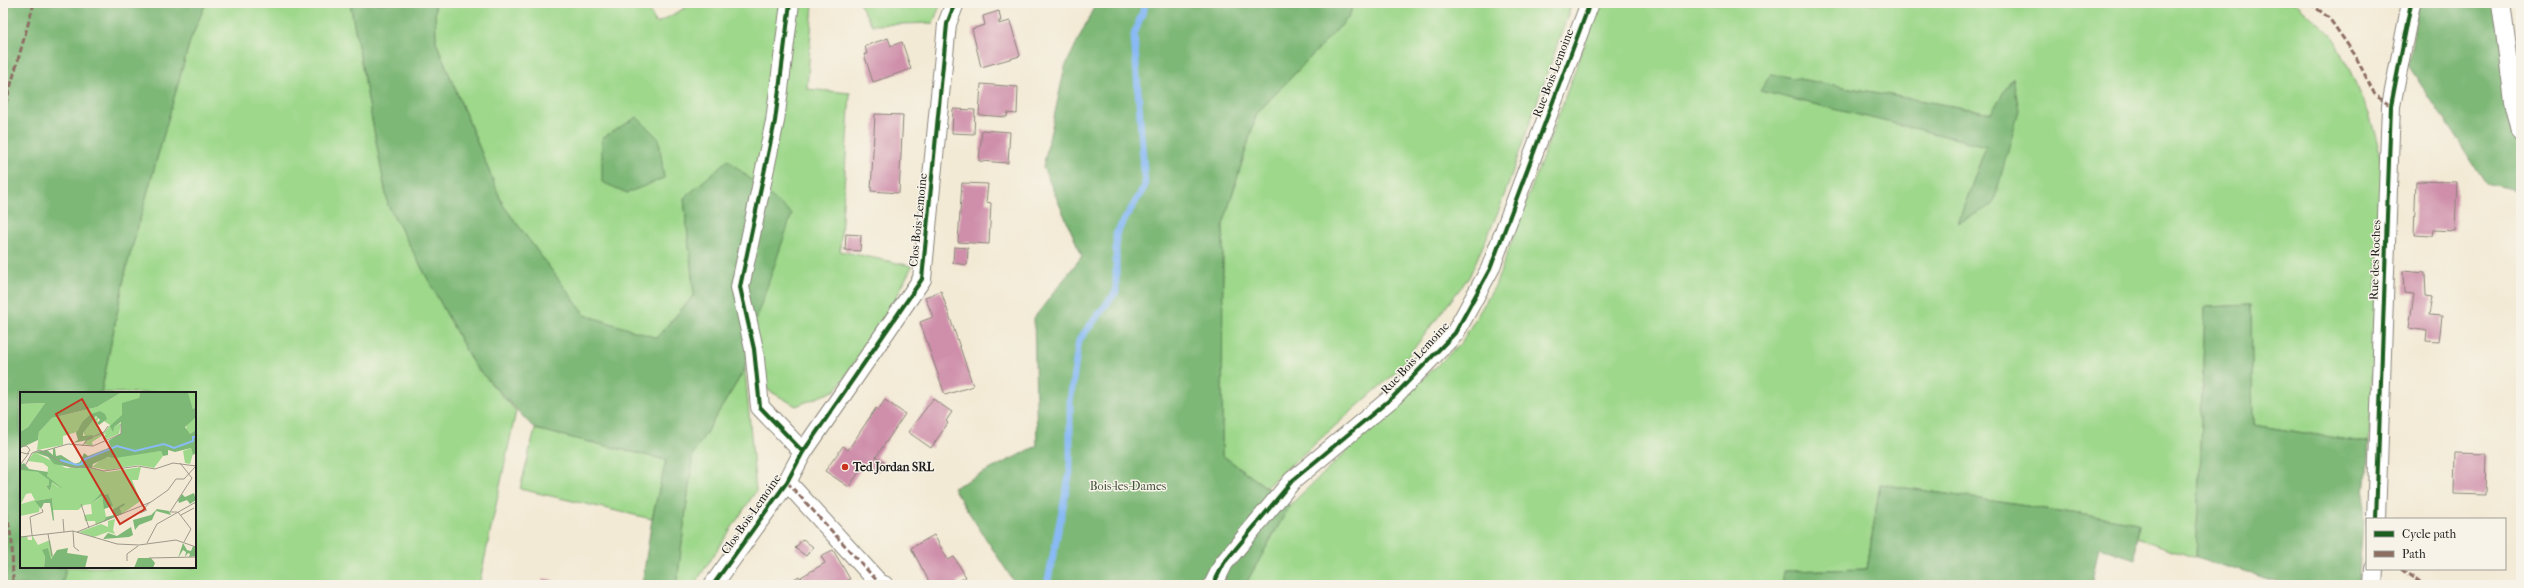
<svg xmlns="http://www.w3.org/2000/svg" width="2524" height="588" font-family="'IM FELL French Canon',serif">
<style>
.green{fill:#9ed88b;stroke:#5d7a54;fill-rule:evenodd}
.forest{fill:#7eb877;stroke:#4d6a4a}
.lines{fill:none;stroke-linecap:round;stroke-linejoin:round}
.stream{stroke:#89baf5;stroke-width:7}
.building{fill:#cf8faa}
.minor-casing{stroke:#888378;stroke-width:20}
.minor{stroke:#fff;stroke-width:18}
.quiet{stroke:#8d6e63;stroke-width:3;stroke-dasharray:6 3;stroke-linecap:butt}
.cycleway-casing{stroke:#f7f3e8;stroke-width:6}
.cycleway{stroke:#1b5e20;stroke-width:4}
.poi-dot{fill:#c8321e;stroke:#f7f3e8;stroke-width:1.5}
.labels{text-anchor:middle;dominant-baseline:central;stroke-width:3;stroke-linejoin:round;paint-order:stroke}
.street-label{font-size:12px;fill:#1c1c1c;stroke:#f7f3e8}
.poi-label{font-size:12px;font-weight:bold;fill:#1c1c1c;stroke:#f7f3e8;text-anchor:start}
.park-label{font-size:12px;fill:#43543d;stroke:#f7f3e8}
.inset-river{fill:none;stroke:#89baf5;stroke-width:2}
.inset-road{fill:none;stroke:#9d988b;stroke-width:1}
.view{fill:#c8321e;fill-opacity:0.15;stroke:#c8321e;stroke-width:2}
.inset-edge{fill:none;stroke:#1c1c1c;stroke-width:2}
</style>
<rect width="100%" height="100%" fill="#f7f3e8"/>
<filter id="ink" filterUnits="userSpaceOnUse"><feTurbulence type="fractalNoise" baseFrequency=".025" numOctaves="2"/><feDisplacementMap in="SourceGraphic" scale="8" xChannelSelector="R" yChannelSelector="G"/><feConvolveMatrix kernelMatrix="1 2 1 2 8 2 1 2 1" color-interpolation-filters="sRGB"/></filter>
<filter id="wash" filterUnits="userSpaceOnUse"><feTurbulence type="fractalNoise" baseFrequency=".012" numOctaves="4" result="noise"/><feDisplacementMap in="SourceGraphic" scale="16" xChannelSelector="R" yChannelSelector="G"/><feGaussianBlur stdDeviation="0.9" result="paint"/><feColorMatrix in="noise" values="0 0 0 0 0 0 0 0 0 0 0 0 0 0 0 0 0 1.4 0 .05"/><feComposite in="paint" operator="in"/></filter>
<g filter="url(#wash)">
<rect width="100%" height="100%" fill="#f3ead5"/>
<g class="green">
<path d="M206,3h144l38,202 86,160 42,46 -37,174h-417l4,-18h129v-174h-94l25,-124 64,-228z"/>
<path d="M435,3h211l10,21 38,-21h119l-6,86 43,4 -10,158 72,15 -20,40 -56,84 -40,16 -28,-16 -17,-56 -67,-136 10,97 -38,43 -71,-23 -82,-110 -67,-163z"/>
<path d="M859,3h82l-8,20 -61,2z"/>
<path d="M1354,3h218l-73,207 -30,67 -74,96 -129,114 -44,-32 1,-230 34,-112 92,-96z"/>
<path d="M1600,3h696l40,37 33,73 14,50 -14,280 -116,-18 -2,-120 -46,2 -9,251 -59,-20 2,-15 -259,-39 -13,85 -82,2 -3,14h-537l45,-80 171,-162 34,-57zM1771,74l221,39 20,-35 -54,145 28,-77 -225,-55z"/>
<path d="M745,369l11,122 -62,94 -17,-2 16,-129z"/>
<path d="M535,429l131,31 -14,59 -132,-30z"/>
</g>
<g class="forest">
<path d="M3,3h203l-16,38 -64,228 -25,124h-80v174h45l-4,18h-59z"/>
<path d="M350,3h85l1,39 67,163 82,110 72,23 37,-43 -10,-97 44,-38 64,54 -41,120 -6,35 -52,85 -16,129 -35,2 10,-66 14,-59 -131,-31 -61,-64 -86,-160z"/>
<path d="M1096,3h258l-5,14 -92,96 -34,112 -1,230 68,50 -45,80h-229l-63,-97 84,-42 -3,-128 48,-62 -39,-89 22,-100z"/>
<path d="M2419,3h75l27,141v47l-35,-8 -78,-118z"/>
<path d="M1771,74l220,39 22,-36 6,33 -26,95 -35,18 28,-77 -226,-55z"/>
<path d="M637,117l22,22 5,39 -37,15 -25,-11v-44z"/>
<path d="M2251,305l2,120 116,18 -11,142h-68l-94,-27 9,-251z"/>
<path d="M1880,484l259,39 -4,36 -36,-12 -8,38h-309l2,-14 83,-2z"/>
</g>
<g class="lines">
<path class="stream" d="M1047,585l23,-113v-71l9,-61 37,-48v-58l29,-48 -11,-151 12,-32"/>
</g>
<g id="blocks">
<g class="building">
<path d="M999,11l2,10h-2v3l11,-3 10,35 -39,11 -9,-38 13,-4 -2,-9z"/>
<path d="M888,38l3,8 11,-4 9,27 -38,13 -9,-28h3l-2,-8z"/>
<path d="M981,84l37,3 -1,27 -10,-1v4l-28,-2z"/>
<path d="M953,109l22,1 -1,24 -22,-1z"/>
<path d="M875,114l28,1 -4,78 -28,-2z"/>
<path d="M982,130l28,2 -2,31 -29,-2z"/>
<path d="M2416,181l41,1 -2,49 -22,-1 -1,6 -18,-1z"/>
<path d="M962,183l26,1 -2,18 5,1 -2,41 -31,-2z"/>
<path d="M846,234l15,1 -1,16 -15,-1z"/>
<path d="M954,247l14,1 -1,17 -14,-2z"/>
<path d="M2403,271l22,2 1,23 6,1 -3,18 13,1 -3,26 -13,-1 1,-10 -18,-3 5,-34 -10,-1z"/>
<path d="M941,291l32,95 -28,9 -25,-73 13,-5 -8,-20z"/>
<path d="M933,399l19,13 -6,9 2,2 -17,25 -23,-16z"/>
<path d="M885,400l20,14 -29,43 8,5 -7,10 -12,-9 -16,24 -24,-16 18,-25 5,4 28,-42 2,2z"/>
<path d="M2455,453l31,1 -1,41 -31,-1z"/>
<path d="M934,535l14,25 6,-3 12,20 -9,5 2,3h-28l-20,-37z"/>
<path d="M803,539l10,8 -7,9 -11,-8z"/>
<path d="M833,550l17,29 -11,6h-33l-5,-8 24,-14 -4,-7z"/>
<path d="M799,576l5,9h-18v-1z"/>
<path d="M543,579h5l20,6h-27z"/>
</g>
</g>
</g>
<g filter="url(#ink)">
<use href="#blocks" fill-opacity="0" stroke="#888378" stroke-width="1"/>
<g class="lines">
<defs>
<g id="minor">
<path d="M790,3l-15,118 -35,166 14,62 6,58 43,45"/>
<path d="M2501,3l13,98 7,30"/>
<path d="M787,482l93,102 4,1"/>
<path d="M2376,519l15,-413 20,-103"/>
<path d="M713,585l74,-103 16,-30 119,-173 25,-255 8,-21"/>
<path d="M1213,585l11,-22 68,-82 101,-84 62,-64 35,-64 100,-266"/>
<path d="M2373,585l1,-16"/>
</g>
</defs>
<use href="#minor" class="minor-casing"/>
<use href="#minor" class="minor"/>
<g class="quiet">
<path d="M2310,3l19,15 26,37 20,40 16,11"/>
<path d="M3,113l31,-110"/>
<path d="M787,482l93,102 4,1"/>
<path d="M3,495l9,47 1,43"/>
<path d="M2401,569l22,16"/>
</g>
<defs>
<g id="cycleway">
<path d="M790,3l-15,118 -35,166 14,62 6,58 43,45"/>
<path d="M2376,519l15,-413 20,-103"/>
<path d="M713,585l74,-103 16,-30 119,-173 25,-255 8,-21"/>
<path d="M1213,585l11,-22 68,-82 101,-84 62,-64 35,-64 100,-266"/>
</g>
</defs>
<use href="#cycleway" class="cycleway-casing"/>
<use href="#cycleway" class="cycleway"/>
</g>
</g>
<circle class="poi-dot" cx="845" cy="467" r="4"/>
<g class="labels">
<g class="street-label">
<text transform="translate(1553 73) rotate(-69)">Rue Bois Lemoine</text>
<text transform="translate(918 220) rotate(-84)">Clos Bois Lemoine</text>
<text transform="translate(2375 260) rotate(-88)">Rue des Roches</text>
<text transform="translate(1415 358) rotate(-47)">Rue Bois Lemoine</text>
<text transform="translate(751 514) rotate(-55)">Clos Bois Lemoine</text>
</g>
<g class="poi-label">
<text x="853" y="467">Ted Jordan SRL</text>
</g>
<g class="park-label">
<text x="1128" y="486">Bois-les-Dames</text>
</g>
</g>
<g transform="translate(20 392)">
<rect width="176" height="176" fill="#f3ead5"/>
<path d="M102,0h18l-1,6 -26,29 8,-4 -2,11 -15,6 -1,-2 3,-5 -14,9 1,4 -9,-2 2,-7 -3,-4 8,-14 7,-2 -1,11 7,5 6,-8 -6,-4 2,-2 -6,-8 -22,18 -1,3 -14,4v9l-26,5 2,-18 13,-14 45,-11zM167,0h9v15l-3,2zM25,11l-17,24 -8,5v-28zM176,25v13l-6,4 -3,-1 -1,-10zM171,56l2,6 -3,10 -5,-1 -2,-12zM141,59l2,5 -9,12 -16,-3 -31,5 -15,-3 11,-9zM14,60l32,16h26l15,4 34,-5 -3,13h-6l7,17v5l-17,12 -2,-6 4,-5 -11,6 -9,-14h-4l-7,8 9,-7 4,21 -3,5 -7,3 -1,-4h-10l-1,-6 8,-1 -1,-10 -7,1 -6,5h-25l-1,-12 -16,3 4,4 -1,7 -19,4v-47l18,3 6,4 5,4v5l-3,1 4,5 2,-9 9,8 -14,-14 1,-9 -5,-4 -15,-2zM11,101l4,7 -14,4 5,-10zM95,127l-2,11 2,4 -7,-2 -14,5 -15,-5 22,-8 7,3v-6zM12,143l6,10 12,-5 3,16 -3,3 -2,-11 -3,7 -1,13h-24v-31l7,-1 1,4h4z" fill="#9ed88b" fill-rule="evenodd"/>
<path d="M0,0h102l-25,15 -45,11 -13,14 -1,8 -17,8 -1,-16 8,-5 17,-24 -25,1zM120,0l48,1 5,16 3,-2v10l-11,10 5,7 6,-4v23l-3,2 -2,-7 -16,4 -7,-2v5l-5,1 -2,-5 -46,7 -7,-1 -15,7 -1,4h-17l-21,-4 -6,-7 -14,-5 13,-2 6,5v-6l2,-1 1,8 5,-1 14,9 5,-2 4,-9 4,3 23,-9 -3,-6 13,-8v-11l-7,5 -1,5 -3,-6 12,-11v-12l17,-5zM80,19l5,3 2,5 -8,6 -2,-2 3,-3 -4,-4 -13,17v3l10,-1 -1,4 -19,4 5,-3 -2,-7 7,-12 8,-7zM4,71l5,6 19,3 -1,4 16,13 -11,-7 -2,9 -4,-5 3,-1v-5l-11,-8 -17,-2 -1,-5zM82,100l2,3 4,-1 5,12 -9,3 -2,-13 -10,7zM174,101l2,7 -6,4 -3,-4 -8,3 -1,-3 4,-6 3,3zM32,106l2,22 -1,1 -3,-18h-6l-3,6 -6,-8zM104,111l1,2 -5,3 2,6 -19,8 3,-5 8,-2 -1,-6zM137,117l12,2 2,4 -15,-4 -4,9 -13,5 -4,5 -2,-10 18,-5zM111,135l2,8 -4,2 -26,2 5,-6 9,3zM163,151l4,7 4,1 2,-5 3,2v8l-7,1 1,-3 -2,-1 -3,4 1,-5 -3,-2 -5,8zM28,156l3,11 6,-9 11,-2 -1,5 21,3 -3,12h-41l1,-12 -3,-6zM118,166h13l4,5 -2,5h-19z" fill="#7eb877"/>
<path class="inset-river" d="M40,68l17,5 5,-1 1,-4 34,-14 18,5 29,-7 10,4 19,-7v-4h3"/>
<path class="inset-road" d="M0,54h7l3,4 -3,4 -7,-2M62,54l6,-7 16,-7 4,-6M24,59l24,-7 25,2 28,-12v-10M0,73l9,-12M0,77l5,-3 7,-13 8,-3 30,17h18l16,4 34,-5 17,3 18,-6 23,3M61,112l8,24M127,118l-7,3 10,-11M157,120h-7l22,-34 -12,-15M158,120l13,17 -7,13M161,123l13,-7M43,127l1,13M53,139l1,16 5,4M57,140l74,-30 17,-12 8,-11h8l12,-13M28,142l4,22M12,143l-2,-18 13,-5 -1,-3M0,145l53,-6 44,13 22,1 37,-5 20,7M127,151l10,-19 39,-22M129,166l47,-1M107,169v-7l11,-8"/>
<path class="view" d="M62,7l63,110 -25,15 -64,-110z"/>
<rect width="176" height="176" class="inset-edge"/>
</g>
<rect width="2524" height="588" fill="none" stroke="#f7f3e8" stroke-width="16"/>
<rect x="2366" y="518" width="140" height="52" fill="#f7f3e8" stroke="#9f9d96"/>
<rect x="2374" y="531" width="20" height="6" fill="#1b5e20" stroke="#9f9d96"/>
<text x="2402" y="538" font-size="12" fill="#1c1c1c">Cycle path</text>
<rect x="2374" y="551" width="20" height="6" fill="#8d6e63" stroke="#9f9d96"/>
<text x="2402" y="558" font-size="12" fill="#1c1c1c">Path</text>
</svg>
